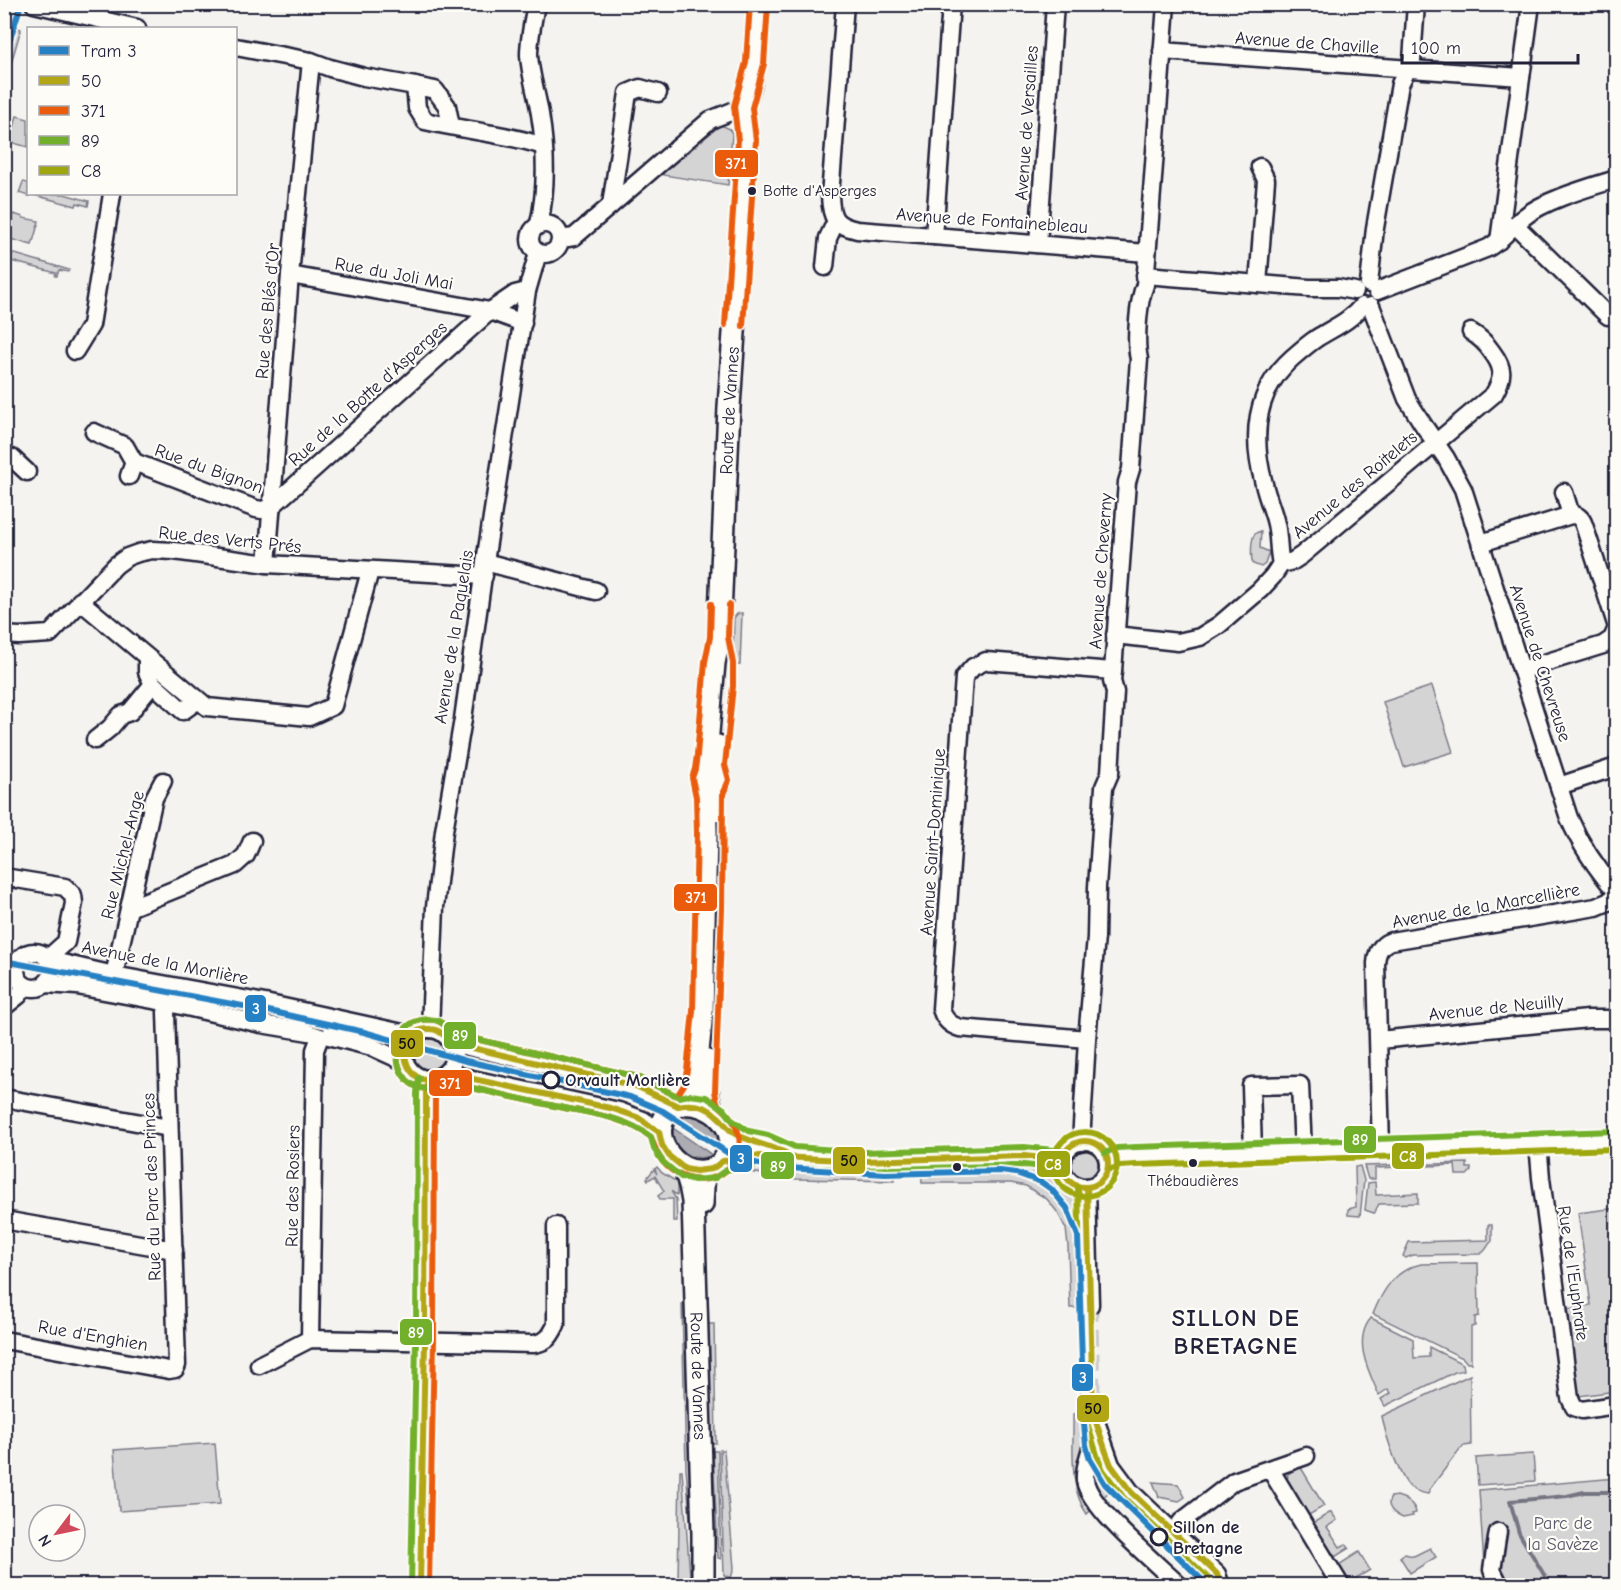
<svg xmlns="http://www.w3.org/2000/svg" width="1621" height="1590" font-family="'Comic Neue',sans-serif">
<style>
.green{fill:#d5d4d5;stroke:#7c7b88;stroke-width:1.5}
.water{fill:#acacb2;stroke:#757582;stroke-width:1.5}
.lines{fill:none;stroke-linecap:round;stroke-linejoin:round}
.stream{stroke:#757582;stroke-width:4}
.minor-tunnel{stroke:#cac9cb;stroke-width:16;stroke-dasharray:16 8;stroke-linecap:butt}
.minor-casing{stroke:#22223b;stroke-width:21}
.major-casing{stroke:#22223b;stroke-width:26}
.minor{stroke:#fdfcf7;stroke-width:16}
.major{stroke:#fdfcf7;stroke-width:21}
.tram{stroke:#22223b;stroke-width:1.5}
.bus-1-casing{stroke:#fdfcf7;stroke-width:10}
.bus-2-casing{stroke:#fdfcf7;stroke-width:10}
.bus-3-casing{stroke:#fdfcf7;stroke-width:10}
.bus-4-casing{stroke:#fdfcf7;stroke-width:10}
.bus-1{stroke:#b2a615;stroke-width:6}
.bus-2{stroke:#ea5b0c;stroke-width:6}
.bus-3{stroke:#72b02b;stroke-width:6}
.bus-4{stroke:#9ea70f;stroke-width:6}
.tram-1-casing{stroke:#fdfcf7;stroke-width:10}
.tram-1{stroke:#2581c4;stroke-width:6}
.bus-dot{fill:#22223b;stroke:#fdfcf7;stroke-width:2}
.stop-dot{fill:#fdfcf7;stroke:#22223b;stroke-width:3}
.labels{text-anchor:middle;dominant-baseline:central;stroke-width:4.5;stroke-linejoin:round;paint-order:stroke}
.bus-label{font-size:16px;fill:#22223b;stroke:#fdfcf7;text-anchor:start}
.street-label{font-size:18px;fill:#22223b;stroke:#fdfcf7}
.stop-label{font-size:18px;font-weight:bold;fill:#22223b;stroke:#fdfcf7;text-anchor:start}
.park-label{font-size:18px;fill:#585769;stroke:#fdfcf7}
.district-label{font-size:24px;font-weight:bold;letter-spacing:1.5px;fill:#22223b;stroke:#fdfcf7}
.line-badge{stroke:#fdfcf7;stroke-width:2}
.badge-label{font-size:16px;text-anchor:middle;font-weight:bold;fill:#fff}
.pale-badge-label{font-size:16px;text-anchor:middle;font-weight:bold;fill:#111}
</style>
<rect width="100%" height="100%" fill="#f4f3ef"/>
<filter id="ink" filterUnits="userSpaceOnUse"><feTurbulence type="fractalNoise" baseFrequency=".0167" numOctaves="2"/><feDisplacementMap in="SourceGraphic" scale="12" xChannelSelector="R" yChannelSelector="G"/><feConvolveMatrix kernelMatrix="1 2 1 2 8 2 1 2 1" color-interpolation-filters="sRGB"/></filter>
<g filter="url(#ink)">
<g class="green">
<path d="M5,24l16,5 -16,55 -1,-60z"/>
<path d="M17,116l11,3v28l-18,-5z"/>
<path d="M721,125l9,4 2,5 -4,51 -65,-10 1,-5z"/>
<path d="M23,182l5,1v11h36l25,7 -1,5 -11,-3 -1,3 -46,-12 -1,2 -10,-3z"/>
<path d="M14,214l9,3v1l16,3 -7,24 -25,-7z"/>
<path d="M4,251h1l64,19 -1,2 -9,-2 -2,6h-2l1,-3 -45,-12 -1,2 -5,-2z"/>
<path d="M1261,531l-1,17 9,4 -4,12 -4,3 -8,-3c-2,-5 -3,-27 3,-31 1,-1 3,-1 5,-2z"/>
<path d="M742,613l-2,52h-4l-3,-4 1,-43 3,-4z"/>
<path d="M1432,686l21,66 -49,15 -21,-65z"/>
<path d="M267,1009l126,29 -2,9 -126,-29z"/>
<circle cx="429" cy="1054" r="15"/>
<circle cx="1084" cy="1164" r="14"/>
<path d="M749,1163l51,2 29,3 65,1v12l-97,-2 -48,-7z"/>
<path d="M1467,1163v5h4v3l-4,4h-11l-1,-10 -80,3v11h-7l-4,-13z"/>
<path d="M1007,1165c46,1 66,14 75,61l3,82h-15l-2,-62 -2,-17 -8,-16 -11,-14 -21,-13 -15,-3h-89l-1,-14z"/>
<path d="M1360,1166l4,14 -4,36 -12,-1v-6l8,-2 -1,-40z"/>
<path d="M657,1167l5,6 15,9v13l-6,-4 5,8 1,22h-4v-22h-13l-2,-3 6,-5 -9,-15 -7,4 -1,-2 7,-9 3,5 -2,-5z"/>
<path d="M1375,1182l1,13 42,-2v10l-39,1 -5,9 -9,-3 3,-27z"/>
<path d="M1616,1208v183l-37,5 -13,-87 25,-4 -13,-92z"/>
<path d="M1488,1225h4v16c-5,4 -5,10 -12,13l-67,1 -7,3 -3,-2 6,-14 79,-2z"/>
<path d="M1478,1263l1,53 -4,1v9l-4,1v36h-4l-4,-5 -90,-44c10,-25 22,-44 48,-50z"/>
<path d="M682,1304h2l9,256 -7,-92z"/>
<path d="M1371,1318l42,21 1,19 15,-1v-10l34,17 1,6 -9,2 -70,34 -4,-7 10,-6 -3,-4 -9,6c-10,-23 -27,-54 -8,-77z"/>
<path d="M708,1324h6l2,119h-4z"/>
<path d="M1470,1375l1,70 -7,1 -4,3 -31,41v2l-1,2c-7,-1 -13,-3 -18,-7 -12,-12 -25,-54 -28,-71z"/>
<path d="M1073,1414h15l6,93 -7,7c-19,-26 -13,-69 -14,-100z"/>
<path d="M215,1443l5,61 -101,7 -5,-61z"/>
<path d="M1096,1444l22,38 -19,20c-10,-19 -7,-38 -3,-58z"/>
<path d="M720,1450h4l10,118 -3,10 -7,-3z"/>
<path d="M713,1451h5l3,108 -3,-1z"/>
<path d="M1533,1454l2,27 -57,4 -2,-27z"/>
<path d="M1300,1466l24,40 -20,12 -19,-39 3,-2 -1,-2z"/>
<path d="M680,1470h2l8,106 -11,9h-10v-5h9z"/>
<path d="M1616,1478v107h-108l-10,-17 -14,-3 -5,-75z"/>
<path d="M1153,1482l25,2 7,13 -6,4 -20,-4z"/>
<path d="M1397,1496c8,2 18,8 19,17l-4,1 1,2 -10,2c-9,-4 -18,-11 -12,-21z"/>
<path d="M1331,1512l6,8 -10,7 13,20 6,-3 3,4 -19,12 -22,-34z"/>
<path d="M1430,1548l6,9 -26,16 -10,-16 4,-3 10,2z"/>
<path d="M1359,1552l11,18 -25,15 -11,-17z"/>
</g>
<g class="water">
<path d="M689,1115c18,2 28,12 30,30l-39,-27z"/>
<path d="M673,1128l39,27c-18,9 -42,-6 -39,-27z"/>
</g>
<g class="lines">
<path class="stream" d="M1546,1578l-27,-45 -9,-32 57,-5 17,-4h32"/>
<path class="minor-tunnel" d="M1090,1305l3,108"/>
<defs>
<g id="minor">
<path d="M34,4l103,24"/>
<path d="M536,4c-3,17 -7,34 -7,51 1,19 8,40 11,59 6,36 7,74 -1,110"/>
<path d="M845,4l-15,192c1,22 4,29 27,34l290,23"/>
<path d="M236,47l75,14 19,7 34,9 51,9"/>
<path d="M1162,51l359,26"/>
<path d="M451,126l-4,-20 -12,-16 -20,-4 2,22 8,13c19,4 38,8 57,11 21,4 42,7 61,14"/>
<path d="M611,205l17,-112 12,-5 18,5"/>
<circle cx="545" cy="239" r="15"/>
<path d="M1515,225l93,91h8"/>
<path d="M934,236l17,-232"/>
<path d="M561,239l13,-2 136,-117 33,-13"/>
<path d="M1499,241l32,-237"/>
<path d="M1038,244l17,-240"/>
<path d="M825,267l3,-29 8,-17"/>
<path d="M290,275l200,36 33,12"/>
<path d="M1145,275l164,13h29l17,3"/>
<path d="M1258,284l8,-104 -6,-13"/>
<path d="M1369,284l6,-56 25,-144 12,-24 4,-56"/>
<path d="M1377,291l111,-43c14,-8 23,-21 36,-31 20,-17 67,-30 92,-38"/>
<path d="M1371,306l36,93 17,27 22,32 17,31 106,329c12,28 27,50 47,73"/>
<path d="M75,351l16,-26 21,-131"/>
<path d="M94,432l31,14 9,16"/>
<path d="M4,455l8,3 15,14"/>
<path d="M129,476l5,-14 122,47 6,1 9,-3 219,-196 25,-17 12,-3"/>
<path d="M1564,492l7,23"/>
<path d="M1481,543l90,-28c7,-1 11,4 13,10l32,99"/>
<path d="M485,562l111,29"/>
<path d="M267,564l23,-289 21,-214"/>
<path d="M1281,564c-3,-13 -2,-27 -5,-40 -3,-14 -9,-26 -12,-40 -13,-47 -10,-92 28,-126 8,-7 16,-14 25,-20 16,-10 33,-17 45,-32"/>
<path d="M80,601l127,106 102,10 24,-11 37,-135"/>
<path d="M4,635l15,1 31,-2 66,-69 11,-8 11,-4 14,-3 22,1 93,13 217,12"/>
<path d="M1115,635l63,7 22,-5 19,-12 41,-35 13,-14 8,-12 12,-3 9,-6 192,-161c10,-18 10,-26 -2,-42 -6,-9 -11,-14 -21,-20"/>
<path d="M147,659v13l6,12 30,27 14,-10"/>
<path d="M1522,670l81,-25 9,-6 4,-9"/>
<path d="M95,740l15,-12 11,-13 9,-3 23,-28"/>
<path d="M1559,786l57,-19"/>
<path d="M4,877l61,10 8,8 1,8 -8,39 -18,16"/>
<path d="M129,908l106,-43 11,-10 6,-14"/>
<circle cx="34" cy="970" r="18"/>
<path d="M50,962l12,1 52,12 151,28 147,32"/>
<path d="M114,975l40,-177 9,-17"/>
<path d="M45,984l32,2 92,17 92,21 60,10 51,13 33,15"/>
<path d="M4,1007l15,-12 6,-9"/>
<path d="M430,1029l5,-122 9,-76 19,-112 22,-157 42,-271 11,-38"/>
<circle cx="429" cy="1054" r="25"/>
<path d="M1087,1039l-127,-11c-11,-3 -16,-9 -19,-19l23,-332 9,-10 13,-6 127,10"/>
<path d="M1379,1040l209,-21h28"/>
<path d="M450,1041l14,5 172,40 42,20"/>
<path d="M445,1073l174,38 24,9 16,12"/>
<path d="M4,1098l165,30"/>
<path d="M726,1127c18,13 40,18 60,26"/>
<circle cx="1085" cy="1164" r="23"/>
<path d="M1081,1142l6,-103 9,-102 1,-50 7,-100 6,-14 5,-81 -3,-11 1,-10 14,-189 4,-13 8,-110c-4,-17 -1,-58 6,-74l21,-281"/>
<path d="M1538,1143l3,35 29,220 4,9 8,3 34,-5"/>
<path d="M1381,1148l-5,-185c1,-11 4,-18 15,-22l205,-34 12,-5 8,-7"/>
<path d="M1253,1152l-2,-66 49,-1 3,65"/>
<path d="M723,1161l37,-5 104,5 160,-5 39,4"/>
<path d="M1108,1161l10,-4 18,-1 480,-16"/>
<path d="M1087,1187l3,118"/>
<path d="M4,1220l170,30"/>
<path d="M310,1339l5,-289 6,-16"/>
<path d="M4,1340l165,30 6,-1 2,-4 -11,-353 3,-9"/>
<path d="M259,1365l51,-26 224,5c14,-3 16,-7 22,-19v-99"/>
<path d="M1093,1413l18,52 20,27 86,82 3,9"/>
<path d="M1093,1420c-1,9 0,19 -2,28 -3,11 -7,20 -6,32 3,27 73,85 95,106"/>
<path d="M1270,1469l71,117"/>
<path d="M1174,1532l8,-11 52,-40 72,-25"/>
<path d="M1498,1532l-6,38 8,16"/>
<path d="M420,1586l5,-245 1,-248 2,-14"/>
</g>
<g id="major">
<path d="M714,811v-19l6,-13 -4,-13 2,-20"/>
<path d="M707,1061c0,18 -2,33 5,50"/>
<path id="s1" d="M683,1104l9,-16 4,-17 6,-59 4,-179 -1,-37 -4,-18 3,-6 2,-16 8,-93 5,-25 10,-231 18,-267 -4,-33 7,-22 5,-22 4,-59"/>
<path d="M683,1104c27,-3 59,24 43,53 -3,5 -8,10 -14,12 -41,15 -76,-50 -29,-65z"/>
<path id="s2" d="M685,1169l5,16 3,16 10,333v52"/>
<path d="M702,1204l2,-33"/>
</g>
</defs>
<use href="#minor" class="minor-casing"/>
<use href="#major" class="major-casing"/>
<use href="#minor" class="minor"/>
<use href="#major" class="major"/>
<path class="tram" d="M275,1013l49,16"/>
<defs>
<g id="bus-1">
<path d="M678,1106c15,-3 28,-1 39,10 8,6 10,14 20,19 16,7 33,12 49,18"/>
<path d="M659,1132l-22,-15 -27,-9 -165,-35c-4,2 -9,5 -13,6 -30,7 -41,-52 -1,-50 9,0 13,8 20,12 4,2 9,3 13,5l172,40 42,20"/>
<path d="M659,1132l3,13 7,11 16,13 11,2 16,-2 11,-8 37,-5 104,5 160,-5 39,4"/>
<circle cx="1085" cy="1164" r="23"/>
<path d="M1087,1187l6,226 13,39 5,13 20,27 86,82 3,9"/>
<path d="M420,1586l5,-245 1,-248 2,-14"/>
</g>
<g id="bus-2">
<path d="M756,140l-4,-32 12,-44 4,-59"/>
<path d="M725,325l13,-185 -4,-34 12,-44 4,-58"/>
<path d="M743,326l13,-186"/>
<path d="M711,604l-1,33 -5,25 -8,93 -2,14 -3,9 4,19 1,36 -4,178 -6,59 -3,15 -7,11 -39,-19 -171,-40c-4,-1 -9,-2 -13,-5 -7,-4 -11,-10 -19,-12 -55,-8 -46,77 -2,68 4,-1 9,-4 13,-6 35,8 69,16 104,23 35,8 73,10 101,32 3,9 6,18 12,25 23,27 67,24 76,-14 3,-13 -5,-28 -14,-37 -1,-1 -6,-5 -7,-7 -2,-3 -2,-9 -3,-13l7,-182 1,-115 6,-14 -4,-15 8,-79v-23l-5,-26 1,-32"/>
<path d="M429,1586l5,-245 1,-247 2,-14"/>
</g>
<g id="bus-3">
<path d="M1105,1153l12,-5 19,-1 480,-16"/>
<path d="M1062,1169l-38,-4 -160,5 -104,-5 -34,5 -11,8 -20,2 -14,-3 -18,-15 -9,-13 -3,-12c-29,-22 -66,-24 -101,-32 -35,-7 -69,-15 -104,-23 -4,2 -9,5 -13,6 -44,9 -53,-76 2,-68 8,2 12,8 19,12 4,3 9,4 13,5l171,40 41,20 10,-2 17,2 18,12 8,11 9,6 8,5 19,4 27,12 69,5 160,-5 40,4"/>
<path d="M411,1586l5,-245 1,-248 2,-15"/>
</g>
<g id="bus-4">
<circle cx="1085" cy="1164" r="32"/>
<path d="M1111,1169l9,-3 16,-1 480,-16"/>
<path d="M1078,1187l6,226 13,42 6,15 21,28 85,81 2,7"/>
</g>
</defs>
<use href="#bus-1" class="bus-1-casing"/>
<use href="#bus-2" class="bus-2-casing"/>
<use href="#bus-3" class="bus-3-casing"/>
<use href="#bus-4" class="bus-4-casing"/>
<use href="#bus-1" class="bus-1"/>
<use href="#bus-2" class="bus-2"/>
<use href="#bus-3" class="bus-3"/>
<use href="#bus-4" class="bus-4"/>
<defs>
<g id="tram-1">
<path d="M4,58l17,-54"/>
<path d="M4,961l260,49 100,22 102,29 164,36 33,14 65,42 20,8 23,6 114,7 115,-3 16,2 25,9 10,7 16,19 11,28 6,188 2,21 4,14 15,25 103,102"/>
</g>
</defs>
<use href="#tram-1" class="tram-1-casing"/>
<use href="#tram-1" class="tram-1"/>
</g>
</g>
<g class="bus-dot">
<circle cx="752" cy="191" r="5"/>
<circle cx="1193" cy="1163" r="5"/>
<circle cx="957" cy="1167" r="5"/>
</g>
<g class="stop-dot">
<circle cx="551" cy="1080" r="8"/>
<circle cx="1159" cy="1537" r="8"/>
</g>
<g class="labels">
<g class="bus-label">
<text x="763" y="191">Botte d'Asperges</text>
<text x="1193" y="1181" text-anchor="middle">Thébaudières</text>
</g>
<g class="street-label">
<text transform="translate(1307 43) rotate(4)">Avenue de Chaville</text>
<text transform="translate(1027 123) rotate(-86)">Avenue de Versailles</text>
<text transform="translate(992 221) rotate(4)">Avenue de Fontainebleau</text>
<text transform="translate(394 274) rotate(10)">Rue du Joli Mai</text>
<text transform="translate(268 311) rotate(-85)">Rue des Blés d'Or</text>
<text transform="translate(368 394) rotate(-42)">Rue de la Botte d'Asperges</text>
<text stroke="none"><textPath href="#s1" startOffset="699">Route de Vannes</textPath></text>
<text transform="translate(209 469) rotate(20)">Rue du Bignon</text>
<text transform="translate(1355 485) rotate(-40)">Avenue des Roitelets</text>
<text transform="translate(230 540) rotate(6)">Rue des Verts Prés</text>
<text transform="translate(1101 571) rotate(-86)">Avenue de Cheverny</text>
<text transform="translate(454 637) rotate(-81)">Avenue de la Paquelais</text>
<text transform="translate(1540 663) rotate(72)">Avenue de Chevreuse</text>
<text transform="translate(933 842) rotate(-86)">Avenue Saint-Dominique</text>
<text transform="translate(123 855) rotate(-76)">Rue Michel-Ange</text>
<text transform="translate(1486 906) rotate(-10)">Avenue de la Marcellière</text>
<text transform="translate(165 963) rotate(11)">Avenue de la Morlière</text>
<text transform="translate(1496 1008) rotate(-6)">Avenue de Neuilly</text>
<text transform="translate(293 1186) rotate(-89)">Rue des Rosiers</text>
<text transform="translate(152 1187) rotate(-92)">Rue du Parc des Princes</text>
<text transform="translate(1573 1273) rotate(82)">Rue de l'Euphrate</text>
<text transform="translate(93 1336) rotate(10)">Rue d'Enghien</text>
<text stroke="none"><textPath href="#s2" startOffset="208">Route de Vannes</textPath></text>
</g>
<g class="stop-label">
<text x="565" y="1080">Orvault Morlière</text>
<text x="1173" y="1527">Sillon de<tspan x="1173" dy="21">Bretagne</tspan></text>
</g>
<g class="park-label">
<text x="1563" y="1523">Parc de<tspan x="1563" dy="21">la Savèze</tspan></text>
</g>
<g class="district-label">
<text x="1236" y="1318">SILLON DE<tspan x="1236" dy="28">BRETAGNE</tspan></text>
</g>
</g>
<g class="line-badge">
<rect x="714" y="149" width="45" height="29" rx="6" fill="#ea5b0c"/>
<rect x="673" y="883" width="45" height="29" rx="6" fill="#ea5b0c"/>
<rect x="244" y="994" width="23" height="29" rx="6" fill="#2581c4"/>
<rect x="443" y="1021" width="34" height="29" rx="6" fill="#72b02b"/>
<rect x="390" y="1029" width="34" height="29" rx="6" fill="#b2a615"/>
<rect x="428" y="1069" width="45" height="28" rx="6" fill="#ea5b0c"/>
<rect x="1343" y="1125" width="34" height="29" rx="6" fill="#72b02b"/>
<rect x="1391" y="1142" width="34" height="28" rx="6" fill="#9ea70f"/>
<rect x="729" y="1144" width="24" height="29" rx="6" fill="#2581c4"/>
<rect x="832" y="1146" width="34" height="29" rx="6" fill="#b2a615"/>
<rect x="1036" y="1150" width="35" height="28" rx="6" fill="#9ea70f"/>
<rect x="760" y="1151" width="35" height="29" rx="6" fill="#72b02b"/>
<rect x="399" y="1318" width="34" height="28" rx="6" fill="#72b02b"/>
<rect x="1071" y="1363" width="23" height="29" rx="6" fill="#2581c4"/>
<rect x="1076" y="1394" width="34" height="29" rx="6" fill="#b2a615"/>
</g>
<g class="badge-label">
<text x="736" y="169">371</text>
<text x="696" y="903">371</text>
<text x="256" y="1014">3</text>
<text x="460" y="1041">89</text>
<text x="450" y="1089">371</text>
<text x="1360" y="1145">89</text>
<text x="1408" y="1162">C8</text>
<text x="741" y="1164">3</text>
<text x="1053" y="1170">C8</text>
<text x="778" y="1172">89</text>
<text x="416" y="1338">89</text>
<text x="1083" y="1383">3</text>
</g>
<g class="pale-badge-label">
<text x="407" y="1049">50</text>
<text x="849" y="1166">50</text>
<text x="1093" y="1414">50</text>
</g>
<rect width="1621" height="1590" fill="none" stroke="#fdfcf7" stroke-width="24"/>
<rect x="12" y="12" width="1597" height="1566" fill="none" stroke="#22223b" stroke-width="2" filter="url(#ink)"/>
<rect x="27" y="27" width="210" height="168" fill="#fdfcf7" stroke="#a5a5ac" stroke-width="1.5"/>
<rect x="39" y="46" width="30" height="9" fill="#2581c4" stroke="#a5a5ac" stroke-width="1.5"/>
<text x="81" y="57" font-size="18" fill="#22223b">Tram 3</text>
<rect x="39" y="76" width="30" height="9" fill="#b2a615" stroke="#a5a5ac" stroke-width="1.5"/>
<text x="81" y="87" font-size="18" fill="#22223b">50</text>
<rect x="39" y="106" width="30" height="9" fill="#ea5b0c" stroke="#a5a5ac" stroke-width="1.5"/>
<text x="81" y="117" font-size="18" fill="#22223b">371</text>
<rect x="39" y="136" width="30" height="9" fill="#72b02b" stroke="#a5a5ac" stroke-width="1.5"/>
<text x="81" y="147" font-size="18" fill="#22223b">89</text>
<rect x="39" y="166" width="30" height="9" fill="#9ea70f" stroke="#a5a5ac" stroke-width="1.5"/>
<text x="81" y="177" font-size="18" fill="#22223b">C8</text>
<g transform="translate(57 1533) rotate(238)"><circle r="28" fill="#fdfcf7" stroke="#a5a5ac" stroke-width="1.5"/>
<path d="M0-4.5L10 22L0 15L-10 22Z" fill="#d1495b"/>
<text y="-9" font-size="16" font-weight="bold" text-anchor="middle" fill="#22223b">N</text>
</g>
<path d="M1402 54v9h176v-9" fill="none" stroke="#22223b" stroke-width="3"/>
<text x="1411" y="54" font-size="18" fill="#22223b" stroke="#fdfcf7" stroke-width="4.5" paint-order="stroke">100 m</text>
</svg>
